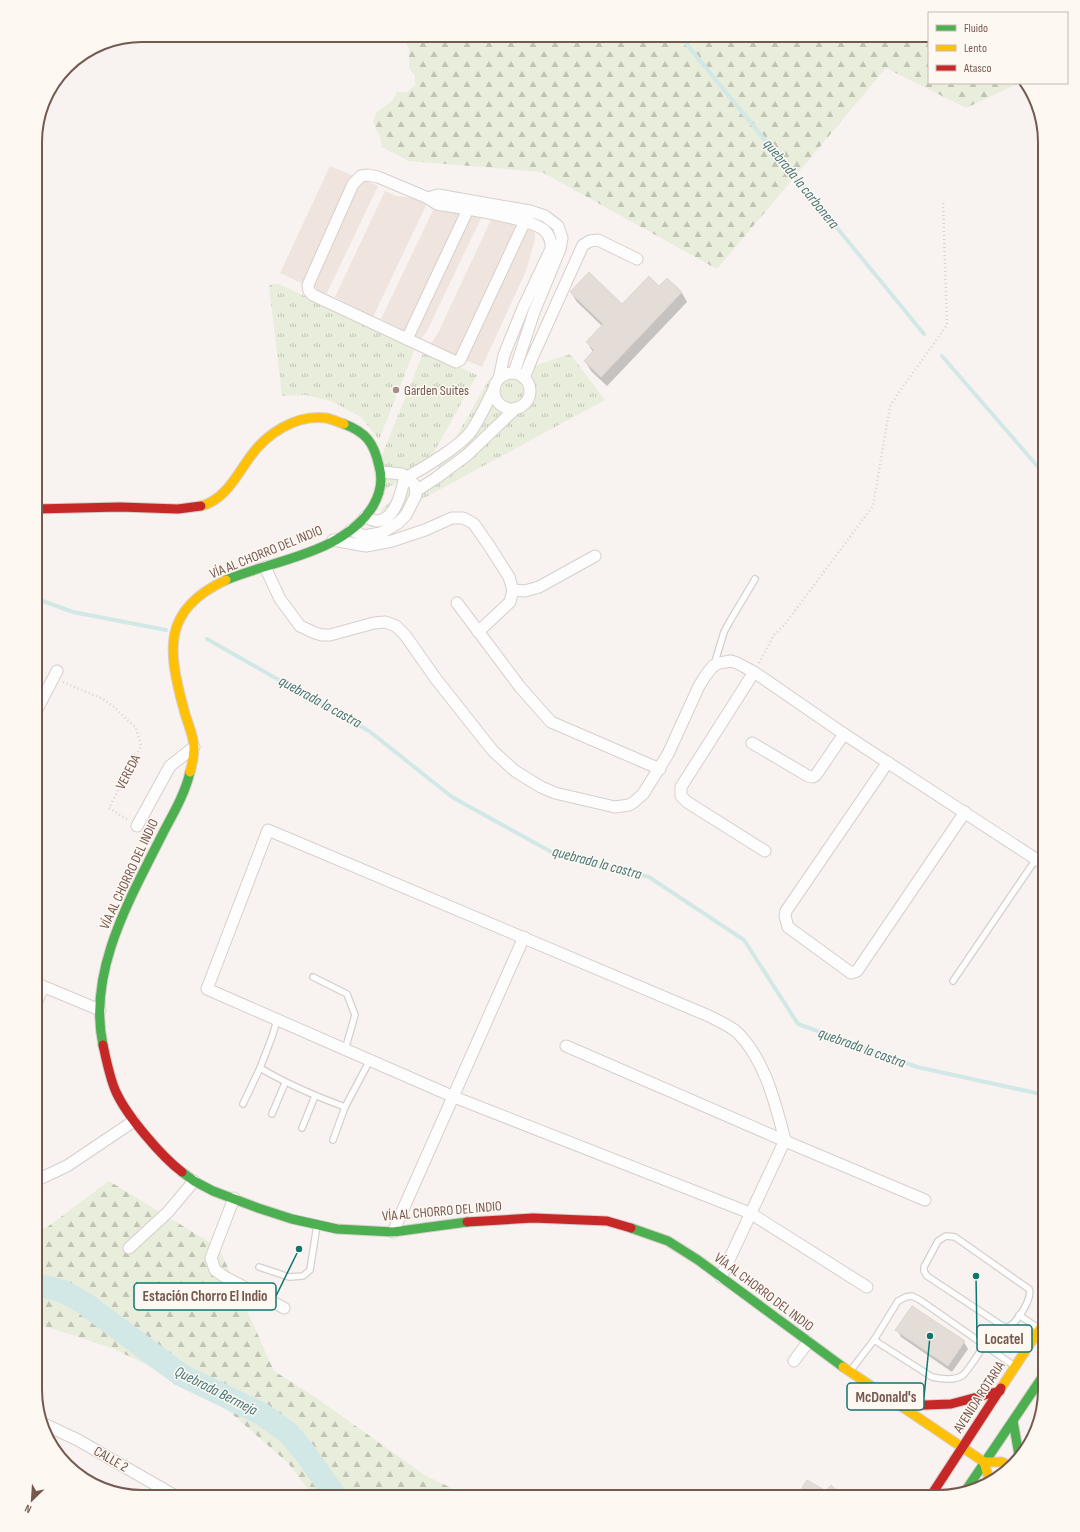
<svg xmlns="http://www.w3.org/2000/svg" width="1080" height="1532" font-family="'Sofia Sans Condensed',sans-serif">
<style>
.residential{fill:#f0e5de}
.forest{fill:url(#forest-firs)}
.park{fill:url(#park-tufts)}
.shadow{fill:#0003}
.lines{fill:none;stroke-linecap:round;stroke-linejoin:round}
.stream{stroke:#d2e8e7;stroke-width:4}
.river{stroke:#d2e8e7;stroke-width:23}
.building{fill:#e4dcd7;stroke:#e0d6d2}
.lane-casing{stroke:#d7cfcc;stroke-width:8}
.street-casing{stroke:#d7cfcc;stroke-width:13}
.fast-casing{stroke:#d8cfcc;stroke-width:11}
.slow-casing{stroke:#d8cfcc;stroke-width:11}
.jam-casing{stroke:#d8cfcc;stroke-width:11}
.path{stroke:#dad3d0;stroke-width:2.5;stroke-dasharray:1 3;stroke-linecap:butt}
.lane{stroke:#fefdfd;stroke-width:5.5}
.street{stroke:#fefdfd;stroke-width:11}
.fast{stroke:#4caf50;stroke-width:9}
.slow{stroke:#ffc107;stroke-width:9}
.jam{stroke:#c62828;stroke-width:9}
.poi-dot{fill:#a38f89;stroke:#fef8f2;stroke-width:1.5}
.labels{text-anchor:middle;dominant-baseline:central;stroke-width:3;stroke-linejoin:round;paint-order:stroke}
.poi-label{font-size:14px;fill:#755951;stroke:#fef8f2;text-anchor:start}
.street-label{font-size:14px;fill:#755951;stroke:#fef8f2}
.water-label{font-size:15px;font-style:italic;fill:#457678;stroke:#fef8f2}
.rim{fill:none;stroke:#755951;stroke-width:2}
.leader{fill:none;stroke:#0f766e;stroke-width:1.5}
.callout-dot{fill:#0f766e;stroke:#fef8f2;stroke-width:1.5}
.callout{fill:#fef8f2;stroke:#0f766e;stroke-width:1.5}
.callout-label{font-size:15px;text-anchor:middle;font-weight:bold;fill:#755951}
</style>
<defs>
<pattern id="forest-firs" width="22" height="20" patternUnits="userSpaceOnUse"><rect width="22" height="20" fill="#e8eddc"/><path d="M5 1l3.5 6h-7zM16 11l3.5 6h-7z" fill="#c1c3b5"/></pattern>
<pattern id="park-tufts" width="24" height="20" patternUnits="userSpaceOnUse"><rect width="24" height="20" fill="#e8eddc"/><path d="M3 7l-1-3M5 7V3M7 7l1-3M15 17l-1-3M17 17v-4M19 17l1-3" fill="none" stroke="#c1c3b5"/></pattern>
</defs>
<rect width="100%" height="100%" fill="#f8f3f0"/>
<g class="residential">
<path d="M330,166l48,20 -52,109 -46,-22z"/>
<path d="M385,191l11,5 33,3 -56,118 -38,-20z"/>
<path d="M438,200l48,8 -59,123 -6,8 -40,-20z"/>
<path d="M496,209l39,20v10l-9,32 -44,96 -52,-22 8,-12z"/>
</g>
<g class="forest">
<path d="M401,35h528v48h90l-53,25 -80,-40 -169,201 -175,-97 -133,-11 -27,-14 -1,-8 -8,-17 3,-9 16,-12 5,-9h10l8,-7v-10l-6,-7v-19z"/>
<path d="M109,1181l110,67 55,123 41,26 108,77 46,23h-155l-26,-34 -74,-65 -102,-50 -77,-25v-96l11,1z"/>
</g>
<g class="park">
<path d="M279,284l136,64 -36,92 -18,-23 -30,-16 -25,-6 -24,1 -13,-111z"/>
<path d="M424,351l53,24 -49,88 -44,27 -4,-30z"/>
<path d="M570,354l35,46 -227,123 4,-15 54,-36 52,-91z"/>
</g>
<g class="shadow">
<path d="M667,279l15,14 5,9 -80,84 -16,-15 -6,-10 8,-9 -6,-10 15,-16 -25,-24 -6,-10 51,14 37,-19z"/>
<path d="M897,1330l67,12 4,7 -16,23 -51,-35z"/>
</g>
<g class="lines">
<g class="stream">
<path d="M679,35l245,299"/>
<path d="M942,356l103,119"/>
<path d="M35,595l5,5 33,12 93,18"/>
<path d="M207,639l162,92 83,66 103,57 94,23 95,63 54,84 119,43 128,28"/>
</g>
<path class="river" d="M35,1285l12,2 17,5 20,11 97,72 81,39 26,19 18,21 30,43"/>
</g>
<g class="building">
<path d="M589,272l33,32 27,-28 10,10 8,-8 15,14 -81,85 -17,-16 10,-11 -8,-8 17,-18 -33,-32z"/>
<path d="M912,1306l53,35 -17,25 -53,-36z"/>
<path d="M807,1480l19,11 5,-6 13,12h-48z"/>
</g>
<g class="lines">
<defs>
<g id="lane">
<path d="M714,665l10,-33 6,-11 25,-42"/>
<path d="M313,977l34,17 8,21 -10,35"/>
<path d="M953,981l83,-122"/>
<path d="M277,1020l-5,17 -12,31c27,16 55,28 85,39l25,-47"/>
<path d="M243,1104l17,-36"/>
<path d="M272,1114l13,-31"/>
<path d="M302,1128l13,-32"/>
<path d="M333,1140l12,-33"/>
<path d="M946,1236l9,1 74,52c4,9 -13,36 -22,38 -2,0 -4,-1 -6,-2l-74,-49 -3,-5v-4l14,-26z"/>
<path d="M259,1267l30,10 14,-1 7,-6 7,-45"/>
<path d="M1019,1315l19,13"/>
<path d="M874,1340l58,37c9,2 23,4 31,-2 6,-5 16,-23 21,-29"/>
<path d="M851,1370l23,-30 24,-39 8,-4 6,-1 8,4 93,65"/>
</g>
<g id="street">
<path d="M428,198l10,-3 92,16 15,5 13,10 4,12 -2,11 -26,63 -20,61"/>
<path d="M407,339l64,-136"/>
<circle cx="512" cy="391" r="18"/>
<path d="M524,378l8,-20 51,-113 7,-4 8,-1 39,19"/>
<path d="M499,379l5,-24 19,-47 28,-59c1,-6 -2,-15 -7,-19 -15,-13 -85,-22 -107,-26l-9,-6 -50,-21 -10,-2 -7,1 -8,8 -45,101 1,6 4,4 143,67 4,-2 65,-139 5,-10"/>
<path d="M407,477c17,-9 55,-32 65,-47 9,-13 15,-28 22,-41"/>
<path d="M416,491l20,-13 31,-23 49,-47"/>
<path d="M365,517c3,1 8,4 12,4 19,-1 25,-31 28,-45"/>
<path d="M351,530l13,6 11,-2 8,-2 15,-9 8,-8 10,-20 -1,-10 -13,-11 -21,-2"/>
<path d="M333,540l33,6 26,-5 33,-11 27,-12h11l6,3 5,3 16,23 19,30 4,13 -3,12 -32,30"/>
<path d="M265,567l15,32 20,27 15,7 7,2h8l44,-12 11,-1 11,4 9,9 31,44 49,62 9,11 21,19 26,16 14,6 60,14 14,-2 5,-3 9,-8 25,-40 31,-68 7,-11 7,-9 6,-3 12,-2 6,2 17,9 90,62 201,131"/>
<path d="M513,590l12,1 14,-4 56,-31"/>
<path d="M457,603l63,84 31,35 109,47"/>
<path d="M754,672l-73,115v9l6,6 78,49"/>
<path d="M35,713l22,-42"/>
<path d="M752,743l56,33 5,1 3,-2 28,-41"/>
<path d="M888,762l-102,149 -1,5 3,11 63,46 6,-2 108,-159"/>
<path d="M137,826l33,-60 24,-19"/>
<path d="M35,983l65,27"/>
<path d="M35,1005l8,-17"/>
<path d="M566,1046l226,98 133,56"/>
<path d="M35,1181l32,-15 67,-45"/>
<path d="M234,1198l-23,60 4,12 10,7 59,31"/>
<path d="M393,1232l131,-295"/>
<path d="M129,1248l39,-36 26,-31"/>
<path d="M721,1277l64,-137c-10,-37 -19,-78 -47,-107 -7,-7 -20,-12 -29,-17l-441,-186 -61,159 247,108 296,116 117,74"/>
<path d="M794,1361l14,-19"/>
<path d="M44,1424l34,16 99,57"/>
<path d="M156,1497l6,-9"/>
</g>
<g id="fast">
<path d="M226,580c47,-20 117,-26 147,-74 7,-12 10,-26 6,-40 -5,-23 -13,-34 -35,-42"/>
<path d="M103,1045c-16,-74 28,-148 60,-212 10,-19 22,-39 27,-61"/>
<path d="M182,1172l12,9 19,10 45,17 34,11 45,10 56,3 74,-10"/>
<path d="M631,1228l37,13 30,19 145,107"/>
<path d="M1013,1421l6,34"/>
<path d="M966,1490l79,-117"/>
</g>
<g id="slow">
<path d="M201,506c24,-6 35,-30 49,-49 16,-23 46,-43 76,-39 6,1 12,4 18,6"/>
<path d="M190,772c2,-7 4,-16 4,-24 0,-12 -7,-26 -10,-38 -16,-59 -23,-100 42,-130"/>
<path d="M843,1367l141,95"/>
<path d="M1001,1388l44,-67"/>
<path d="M984,1462h18l7,4"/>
<path d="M984,1462l5,17 4,3"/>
</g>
<g id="jam">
<path d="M35,509l85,-2 58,2 23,-3"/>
<path d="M103,1045c3,14 7,34 13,47 11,24 45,64 66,80"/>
<path d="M467,1222l66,-4 74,3 24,7"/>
<path d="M900,1406l51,-2 49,-13"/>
<path d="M930,1497l71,-109"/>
</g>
</defs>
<use href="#lane" class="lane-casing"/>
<use href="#street" class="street-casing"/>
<use href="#fast" class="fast-casing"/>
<use href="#slow" class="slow-casing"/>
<use href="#jam" class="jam-casing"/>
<g class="path">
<path d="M759,663l15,-28 11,-11 88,-118 17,-100 7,-11 50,-70 -4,-123"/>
<path d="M63,682l40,17 11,8 22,21 5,18 -32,62 19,12"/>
</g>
<use href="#lane" class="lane"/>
<use href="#street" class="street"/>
<use href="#fast" class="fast"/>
<use href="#slow" class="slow"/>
<use href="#jam" class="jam"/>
</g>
<circle class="poi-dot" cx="396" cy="390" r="4"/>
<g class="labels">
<g class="poi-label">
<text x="404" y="390">Garden Suites</text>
</g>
<g class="street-label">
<text transform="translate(266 552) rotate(-22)">VÍA AL CHORRO DEL INDIO</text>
<text transform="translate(128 772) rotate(-63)">VEREDA</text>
<text transform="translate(129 874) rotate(-65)">VÍA AL CHORRO DEL INDIO</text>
<text transform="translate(442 1211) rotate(-5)">VÍA AL CHORRO DEL INDIO</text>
<text transform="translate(764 1292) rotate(37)">VÍA AL CHORRO DEL INDIO</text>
<text transform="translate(979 1397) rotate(-57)">AVENIDA ROTARIA</text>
<text transform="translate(111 1459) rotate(30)">CALLE 2</text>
</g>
<g class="water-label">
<text transform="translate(801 184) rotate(51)">quebrada la carbonera</text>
<text transform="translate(320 702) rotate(29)">quebrada la castra</text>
<text transform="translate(597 863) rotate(15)">quebrada la castra</text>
<text transform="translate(862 1048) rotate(20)">quebrada la castra</text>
<text transform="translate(216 1391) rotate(27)">Quebrada Bermeja</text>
</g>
</g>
<path d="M0 0H1080V1532H0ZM142 42H938A100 100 0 0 1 1038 142V1390A100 100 0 0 1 938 1490H142A100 100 0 0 1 42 1390V142A100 100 0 0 1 142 42Z" fill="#fef8f2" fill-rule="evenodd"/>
<path class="rim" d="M142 42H938A100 100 0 0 1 1038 142V1390A100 100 0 0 1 938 1490H142A100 100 0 0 1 42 1390V142A100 100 0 0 1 142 42Z"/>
<path class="leader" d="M299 1249L276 1296M976 1276L977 1338M930 1336L924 1397"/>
<g class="callout-dot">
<circle cx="299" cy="1249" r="4"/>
<circle cx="976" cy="1276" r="4"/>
<circle cx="930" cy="1336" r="4"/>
</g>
<g class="callout">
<rect x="134" y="1283" width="142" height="27" rx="4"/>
<rect x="977" y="1325" width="55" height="27" rx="4"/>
<rect x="847" y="1383" width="77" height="27" rx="4"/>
</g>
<g class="callout-label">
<text x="205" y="1301">Estación Chorro El Indio</text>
<text x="1004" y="1344">Locatel</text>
<text x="886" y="1402">McDonald's</text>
</g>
<rect x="928" y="12" width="140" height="72" fill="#fef8f2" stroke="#c7b8b2"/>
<rect x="936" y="25" width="20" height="6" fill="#4caf50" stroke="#c7b8b2"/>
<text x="964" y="32" font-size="12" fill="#755951">Fluido</text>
<rect x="936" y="45" width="20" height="6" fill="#ffc107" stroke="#c7b8b2"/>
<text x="964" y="52" font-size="12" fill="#755951">Lento</text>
<rect x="936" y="65" width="20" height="6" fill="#c62828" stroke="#c7b8b2"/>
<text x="964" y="72" font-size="12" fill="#755951">Atasco</text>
<g transform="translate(32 1500) rotate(205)" stroke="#fef8f2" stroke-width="3" paint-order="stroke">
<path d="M0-3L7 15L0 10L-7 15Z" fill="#755951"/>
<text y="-6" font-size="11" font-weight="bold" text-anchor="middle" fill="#755951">N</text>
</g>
</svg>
